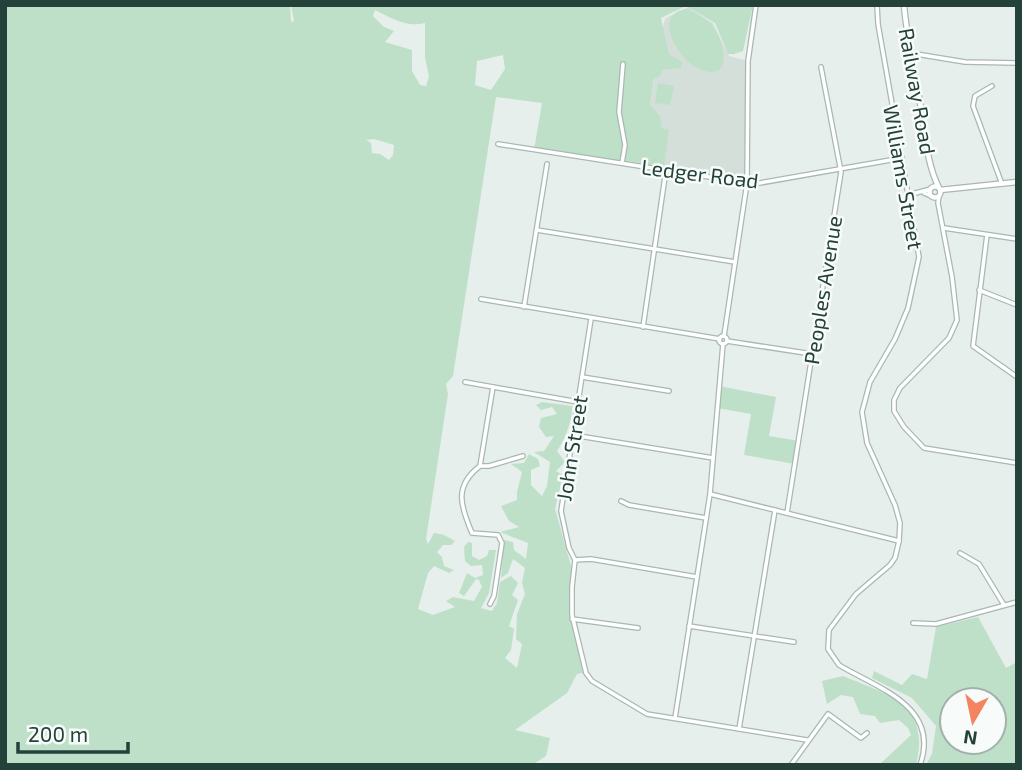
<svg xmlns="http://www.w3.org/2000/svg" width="1022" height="770" font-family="'Exo 2',sans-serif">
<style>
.built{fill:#d4dfda}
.green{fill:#bfe0c8;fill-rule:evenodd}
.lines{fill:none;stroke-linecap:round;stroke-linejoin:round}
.minor-casing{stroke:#a8b8b2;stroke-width:6}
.tertiary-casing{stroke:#a8b8b2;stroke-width:7}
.minor{stroke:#fff;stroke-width:3.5}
.tertiary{stroke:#fff;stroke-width:4.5}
.labels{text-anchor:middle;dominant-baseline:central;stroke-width:5;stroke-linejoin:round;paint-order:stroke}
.street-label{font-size:21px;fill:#24423a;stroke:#f7fbf9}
</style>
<rect width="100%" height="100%" fill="#e6efeb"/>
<path class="built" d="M688,7l25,16 16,33 19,5 -1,122 -83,-13 -4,-55 -10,-10 14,-83 2,-4z"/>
<g class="green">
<path d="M5,5h285l1,17 3,-1 -3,-16h462l-10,46 -9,3h-6l-13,-31 -29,-17 -25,12 8,36 13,8 -1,6 -19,2 -2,6 -6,3 -4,26 10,10 2,13 7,2 -5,37 -36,-6v3l-94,-14 8,-47 -46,-6 -43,279 -7,8 2,10 -22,145 2,5 6,-11 10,2 11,6 -4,4h-8l-6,7 5,5 2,9 10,4 -5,3 -15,-7 -6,7 -10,36 15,6 22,-8 -9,-6 7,-4 21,4 8,-14 -3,-7 -3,-1 -12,17 -5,-3 8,-20 8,5 8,-3 -1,-10 -11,1 -6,-5 -1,-14 4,-5 4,1v13l7,4 8,-4 2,-6h7l-7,43 -8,15 11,3 5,-8 3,-21 11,-6 7,7 -6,12 6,5 -9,26 5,3 -3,21 -6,8 12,10 5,-24 -6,-5 1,-25 8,-20 -3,-11 3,-15 -12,-9 -5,14 -7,5 3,-38 9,2 1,8 12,9 2,-16 -28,-11 19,-5 -10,-6 -8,-15 16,-6v-8l5,-20 -11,-8 13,-1 5,-9 9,5 2,7 -9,4v15l11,11 5,-10 3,-24 -16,-10 10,-1 10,-15 -8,1 -7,-10 2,-9 16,-4 -5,-7 -11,3 -5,-5 6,-3 30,4c1,13 -7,34 -15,45l8,11 -9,9 7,4 -8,34 16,57v48l12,59 -6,1 -10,19 -52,37 35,8 -4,18 -14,9h-527zM375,10c16,8 32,18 50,13v35l4,18 -3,10 -6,-1 -8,-14v-21l-27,-8 9,-11 -10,-4 -11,-11zM503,55l2,14 -14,21 -16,-5 2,-24zM374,139l20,6 -1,10 -4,5 -9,-6 -8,-1 -1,-10 -5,-3z"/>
<path d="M688,9c7,4 17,9 23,15 14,16 24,60 -12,45 -21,-9 -49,-57 -11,-60z"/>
<path d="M658,83l16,3 -4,19 -15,-2z"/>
<path d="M719,386l57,11 -7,39 30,5 -4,23 -51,-9 7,-41 -34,-6z"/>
<path d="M978,617l28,51 11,-6v103h-91l6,-11 4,-28 -24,-28 -40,-20 2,-7 28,14 10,-11 15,5 9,-52zM952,700h42v42h-42z"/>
<path d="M843,676c46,19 88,28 73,89h-37l32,-30 -3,-7 -9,-8 -19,3 -5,-7 -15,-2 -7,-17 -12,-2 -14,9 -5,-23z"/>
</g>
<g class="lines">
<defs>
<g id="minor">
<path d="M877,5l1,19 41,233 -11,51 -13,31 -25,43 -8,30 5,31 28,62 5,18 -1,18 -4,17 -5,7 -34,29 -27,36 -1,19 11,16c38,23 102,41 81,100"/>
<path d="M910,53l55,9 52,1"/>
<path d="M992,86l-17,10 -2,10 29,78"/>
<path d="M498,144l256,40 148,-26"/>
<path d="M622,163l3,-18 -6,-33 4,-48"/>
<path d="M924,193l7,3"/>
<path d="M908,195l23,-6"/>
<path d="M939,196l-1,7 14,74 5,43 -8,18 -49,50 -6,12v11l10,16 20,21 93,15"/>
<path d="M944,228l73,11"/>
<path d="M537,230l198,32"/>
<path d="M987,235l-14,111 44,31"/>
<path d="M979,290l38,15"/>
<path d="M481,299l239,40"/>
<path d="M524,307l23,-143"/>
<path d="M591,319l-30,192 8,37 6,12 -3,27v28l14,58 6,8 55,33 160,26"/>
<path d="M643,327l23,-157"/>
<path d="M724,336l23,-153 1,-122 8,-56"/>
<circle cx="723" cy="340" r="4"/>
<path d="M727,341l85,13"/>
<path d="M582,377l87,14"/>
<path d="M465,382l113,20"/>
<path d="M573,435l140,23"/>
<path d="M481,466h8l34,-10"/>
<path d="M710,494l189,47"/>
<path d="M621,501l8,4 77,13"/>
<path d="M787,513l54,-341 -20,-105"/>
<path d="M960,553l19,11 25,41"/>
<path d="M575,560l16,-1 106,18"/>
<path d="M490,604l4,-8 8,-53 -4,-8 -26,-2c-12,-28 -18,-47 8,-67l13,-79"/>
<path d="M572,619l66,9"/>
<path d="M913,623l23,1 81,-22"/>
<path d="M689,626l105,16"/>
<path d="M675,718l35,-224 13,-150"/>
<path d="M739,729l36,-219"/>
<path d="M791,765l37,-51 33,24 6,-5"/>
</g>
<g id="tertiary">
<path d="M904,5c3,35 11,69 17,103 4,27 6,56 18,80"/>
<circle cx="935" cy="192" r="5.5"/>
<path d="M940,190l77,-8"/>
</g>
</defs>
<use href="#minor" class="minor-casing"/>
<use href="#tertiary" class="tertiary-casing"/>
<use href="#minor" class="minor"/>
<use href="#tertiary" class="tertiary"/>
</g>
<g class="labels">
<g class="street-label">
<text transform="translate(918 91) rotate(80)">Railway Road</text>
<text transform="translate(700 173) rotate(7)">Ledger Road</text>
<text transform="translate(904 177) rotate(80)">Williams Street</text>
<text transform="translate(822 290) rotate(-81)">Peoples Avenue</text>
<text transform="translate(571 448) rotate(-81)">John Street</text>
</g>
</g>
<rect width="1022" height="770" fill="none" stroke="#24423a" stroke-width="14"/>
<g transform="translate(973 721) rotate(189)"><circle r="33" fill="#f7fbf9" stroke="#a3b1ad" stroke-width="2"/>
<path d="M0-5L12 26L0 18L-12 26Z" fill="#f4845f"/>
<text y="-10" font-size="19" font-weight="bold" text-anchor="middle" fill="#24423a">N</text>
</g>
<path d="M18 742v10h110v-10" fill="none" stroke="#24423a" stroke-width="3.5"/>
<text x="28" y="742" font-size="21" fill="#24423a" stroke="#f7fbf9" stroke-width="5" paint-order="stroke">200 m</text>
</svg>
